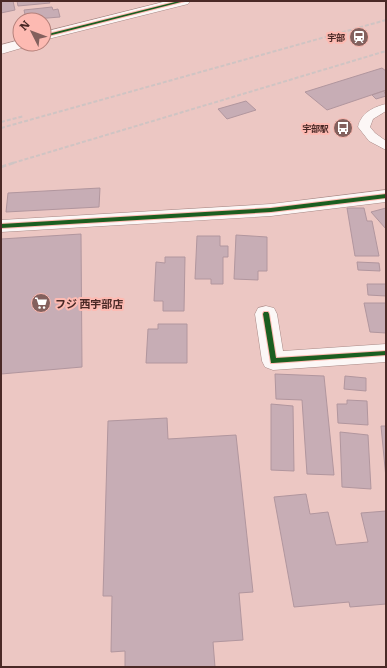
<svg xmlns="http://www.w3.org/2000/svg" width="387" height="668" font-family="Literata,'Noto Sans JP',serif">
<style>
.building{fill:#c7adb5;stroke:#b1969e}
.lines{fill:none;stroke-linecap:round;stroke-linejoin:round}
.service-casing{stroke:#a88986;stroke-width:1}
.minor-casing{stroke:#a88986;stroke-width:1}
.service{fill:#fcf7f6;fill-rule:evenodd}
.minor{fill:#fcf7f6;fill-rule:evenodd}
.rail-far1{stroke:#cfc4c3;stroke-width:2;stroke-dasharray:4 2;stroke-linecap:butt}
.rail{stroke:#cfc4c3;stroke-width:2.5;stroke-dasharray:5.5 2.5;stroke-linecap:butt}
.cycleway-casing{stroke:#fdbab2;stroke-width:2}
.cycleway{fill:#1b5e20;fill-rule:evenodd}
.labels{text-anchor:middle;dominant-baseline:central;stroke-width:4;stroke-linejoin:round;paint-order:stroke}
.far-poi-label{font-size:9px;font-weight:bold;fill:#4a2926;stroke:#fdbab2;text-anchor:end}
.poi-label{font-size:11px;font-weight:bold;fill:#4a2926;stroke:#fdbab2;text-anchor:start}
</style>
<rect width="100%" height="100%" fill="#ecc7c3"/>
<g class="building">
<path d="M1,1h12l2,9 -14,3z"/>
<path d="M17,1h32l1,2 -32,3z"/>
<path d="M52,7l1,3 5,-1 2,8 -37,3 3,-1 -2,-9z"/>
<path d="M382,68l4,3v19l-59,20 -22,-18z"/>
<path d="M384,91l2,5 -10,3 -4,-4z"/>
<path d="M246,101l10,9 -29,9 -9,-10z"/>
<path d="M100,188l-1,19 -93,5 2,-19z"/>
<path d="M347,208h17l3,13h5l7,35h-24z"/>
<path d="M386,208v21l-15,-17z"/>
<path d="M81,234l1,133 -81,7v-135z"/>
<path d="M236,235l31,2v34h-9v9l-24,-1z"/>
<path d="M197,236h23v10h8v11h-5v27h-12v-5h-16z"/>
<path d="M165,257h20l-1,54h-21v-10h-9l2,-39 9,1z"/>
<path d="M357,262l22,1 1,8 -22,-1z"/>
<path d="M367,284h19v12l-18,-1z"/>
<path d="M364,303h22v30l-16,-1z"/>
<path d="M158,324h29v39h-41l2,-34h10z"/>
<path d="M275,374l49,2 10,99 -27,-1 -5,-74 -26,-1z"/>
<path d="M345,376l21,2v13l-22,-2z"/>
<path d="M347,400l20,1 1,24 -30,-2 -1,-19h10z"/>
<path d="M271,404l22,2 1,65 -23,-1z"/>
<path d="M167,418l1,21 68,-4 17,157 -14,1 4,47 -30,2 2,25h-90v-16l-14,1 1,-56h-9l5,-175z"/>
<path d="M381,426h5v52z"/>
<path d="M340,432l28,3 3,54 -29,-2z"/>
<path d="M306,494l4,20 18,-2 8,33 32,-3 -7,-29 25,-2v93l-36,3 -1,-5 -55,5 -20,-110z"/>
</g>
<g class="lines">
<defs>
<path id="service" d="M386,104v7l-13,8 -3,8 5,6 11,8v9l-17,-9 -11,-14c3,-14 15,-20 28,-23z"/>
<g id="minor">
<path d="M167,1h23l-2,3 -144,36v-8z"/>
<path d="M20,40v4h7l-2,3 -24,7v-9z"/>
<path d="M386,190v12l-115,14 -270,16v-12l270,-16z"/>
<path d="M266,306l8,2 3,6 6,37 103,-7v18l-113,8 -8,-3 -3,-6 -7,-47 3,-6z"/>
</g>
</defs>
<use href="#service" class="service-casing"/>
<use href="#minor" class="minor-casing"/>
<use href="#service" class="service"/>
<use href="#minor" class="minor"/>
<g class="rail-far1">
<path d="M1,122l23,-6"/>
<path d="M1,128l385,-108"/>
<path d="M13,163l373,-112"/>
</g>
<path class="rail" d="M1,167l15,-5"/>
<defs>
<g id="cycleway">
<path d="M179,1h6l-141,36v-2z"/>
<path d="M386,194v4l-115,14 -270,16v-4l270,-16z"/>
<path d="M264,312h4l1,2 7,44 110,-7v4l-113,8h-2l-8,-49z"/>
</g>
</defs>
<use href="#cycleway" class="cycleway-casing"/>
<use href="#cycleway" class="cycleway"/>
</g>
<defs>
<symbol id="station-disc" viewBox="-11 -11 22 22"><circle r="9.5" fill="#83605d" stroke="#fdbab2"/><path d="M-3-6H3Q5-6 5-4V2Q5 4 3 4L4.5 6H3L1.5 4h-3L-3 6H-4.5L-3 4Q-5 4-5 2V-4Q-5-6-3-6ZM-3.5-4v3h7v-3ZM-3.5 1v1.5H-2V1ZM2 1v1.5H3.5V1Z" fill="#fff"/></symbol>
<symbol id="bus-disc" viewBox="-11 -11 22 22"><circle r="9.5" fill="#83605d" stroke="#fdbab2"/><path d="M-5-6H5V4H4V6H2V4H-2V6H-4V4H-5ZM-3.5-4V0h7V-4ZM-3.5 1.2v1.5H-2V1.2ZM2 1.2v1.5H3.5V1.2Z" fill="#fff"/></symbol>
<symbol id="supermarket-disc" viewBox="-11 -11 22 22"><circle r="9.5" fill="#83605d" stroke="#fdbab2"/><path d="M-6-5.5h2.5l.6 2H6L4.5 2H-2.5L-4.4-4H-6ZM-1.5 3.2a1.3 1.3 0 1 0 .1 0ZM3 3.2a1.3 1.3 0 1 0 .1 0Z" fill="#fff"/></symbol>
</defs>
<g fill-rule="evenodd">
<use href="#station-disc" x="348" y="26" width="22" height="22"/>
<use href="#bus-disc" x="332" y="117" width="22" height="22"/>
<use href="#supermarket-disc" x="30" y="292" width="22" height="22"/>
</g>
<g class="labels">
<g class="far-poi-label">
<text x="345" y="37">宇部</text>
<text x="329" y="128">宇部駅</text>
</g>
<g class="poi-label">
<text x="55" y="303">フジ 西宇部店</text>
</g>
</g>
<rect width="387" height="668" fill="none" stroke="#4a2926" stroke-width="4"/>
<g transform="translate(32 32) rotate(312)"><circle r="19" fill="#fdbab2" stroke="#b5807a"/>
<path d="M0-3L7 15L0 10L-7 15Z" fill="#83605d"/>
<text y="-6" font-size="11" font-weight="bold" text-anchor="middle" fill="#4a2926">N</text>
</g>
</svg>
